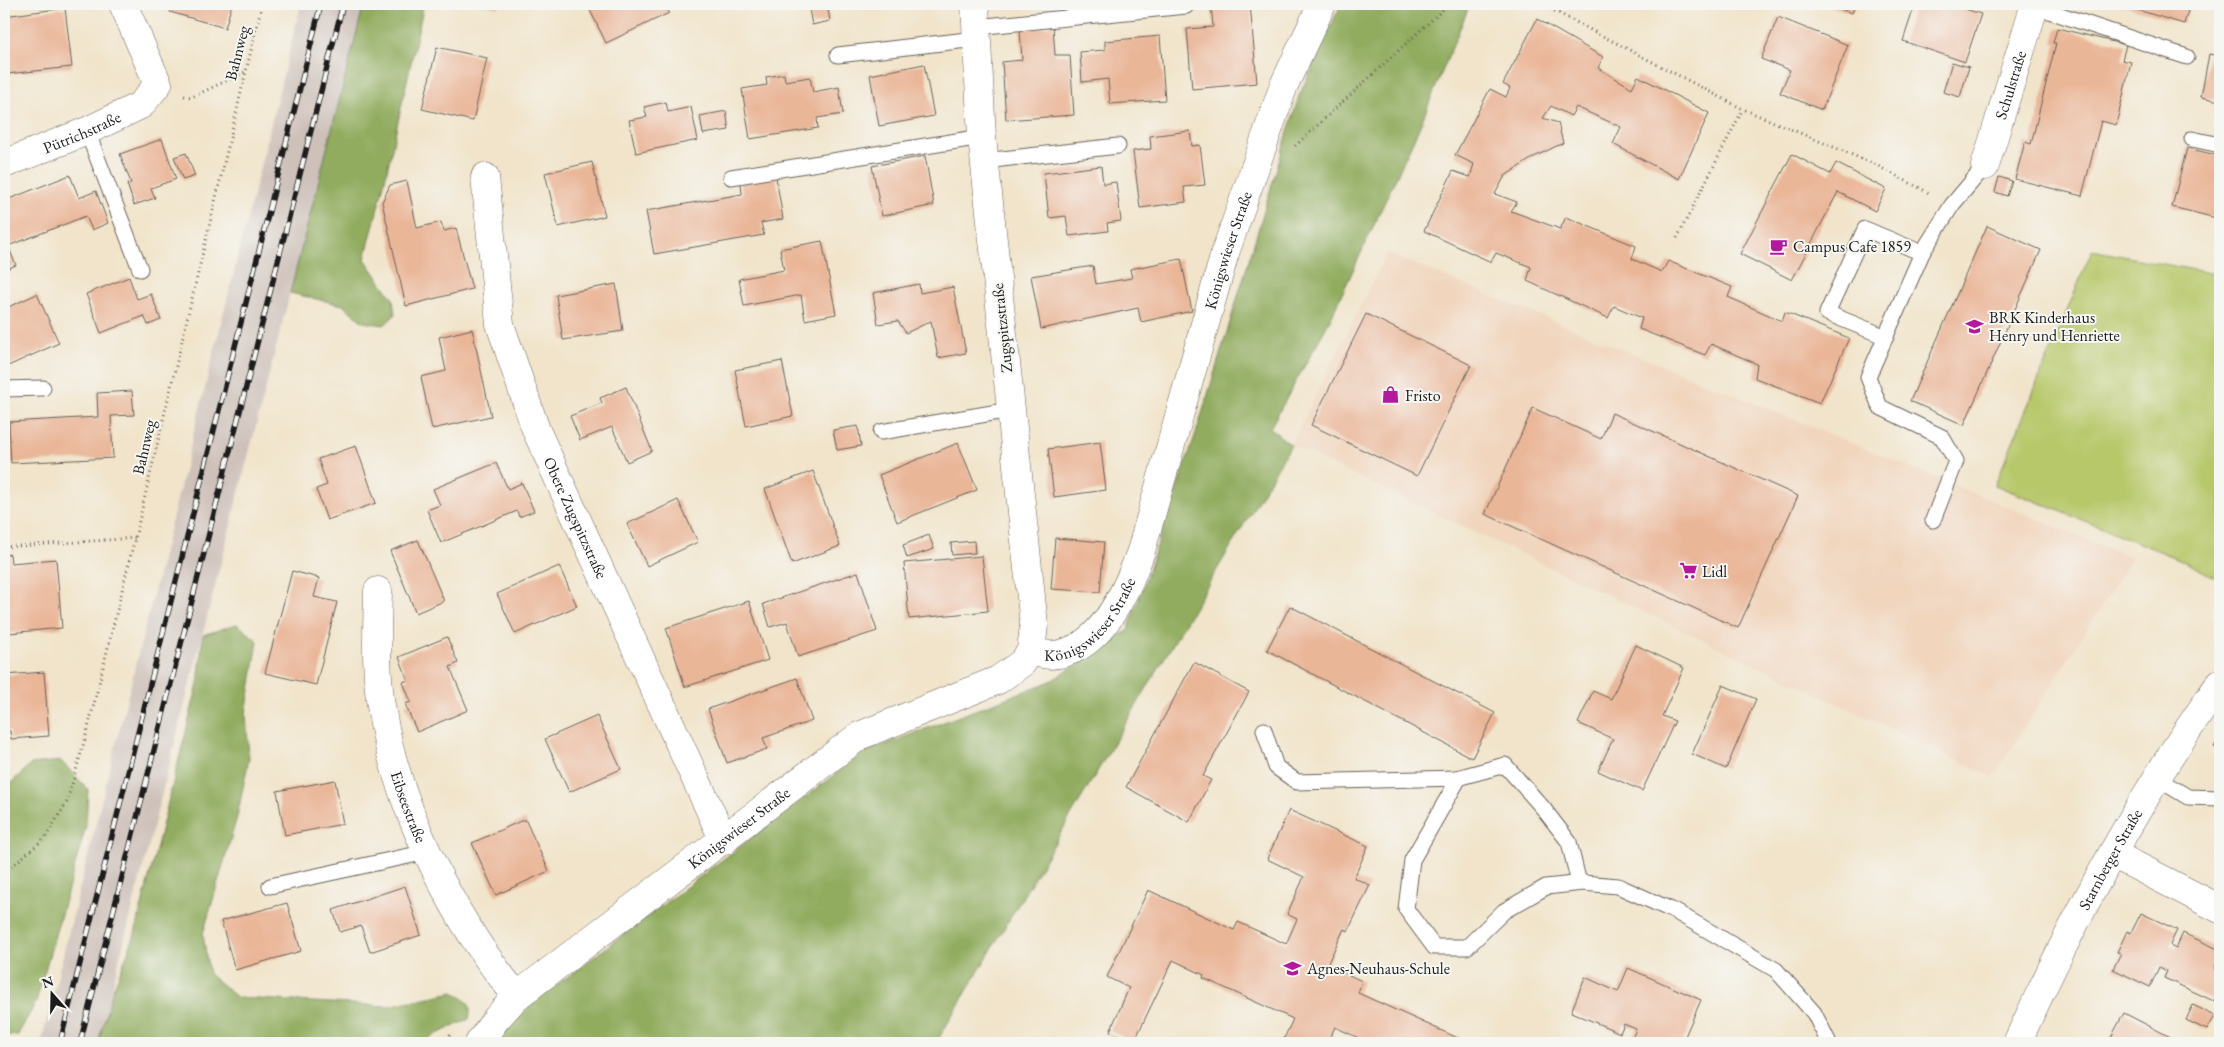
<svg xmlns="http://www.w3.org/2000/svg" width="2224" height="1047" font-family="'EB Garamond',serif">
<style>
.built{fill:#f1d5bd}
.industrial{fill:#cec1ba}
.green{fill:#b7c86b;stroke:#6a7244}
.forest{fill:#91ac5f;stroke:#56643e}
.building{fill:#eab698}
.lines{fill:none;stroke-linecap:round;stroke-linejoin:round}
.lane-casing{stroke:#676259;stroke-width:17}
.street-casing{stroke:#676259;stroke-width:29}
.secondary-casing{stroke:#676259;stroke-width:29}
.path{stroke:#676259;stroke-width:3;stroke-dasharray:1 4;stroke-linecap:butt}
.lane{stroke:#fff;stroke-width:15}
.street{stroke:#fff;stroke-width:28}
.secondary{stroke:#fff;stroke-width:28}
.rail-casing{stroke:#1c1c1c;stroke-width:5.5}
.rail{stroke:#f6f6f2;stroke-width:4;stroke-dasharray:11;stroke-linecap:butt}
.labels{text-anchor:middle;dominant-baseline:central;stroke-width:4;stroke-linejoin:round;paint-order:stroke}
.street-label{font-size:16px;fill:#1c1c1c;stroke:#f6f6f2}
.poi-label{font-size:16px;fill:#1c1c1c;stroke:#f6f6f2;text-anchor:start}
</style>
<rect width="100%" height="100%" fill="#f6f6f2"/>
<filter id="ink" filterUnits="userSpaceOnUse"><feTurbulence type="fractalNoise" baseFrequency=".02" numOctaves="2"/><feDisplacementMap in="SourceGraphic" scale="10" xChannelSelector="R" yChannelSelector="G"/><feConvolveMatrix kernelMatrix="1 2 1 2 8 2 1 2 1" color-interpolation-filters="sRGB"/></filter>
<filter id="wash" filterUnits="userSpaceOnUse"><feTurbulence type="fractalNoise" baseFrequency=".0096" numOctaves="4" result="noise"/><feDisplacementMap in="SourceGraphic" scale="20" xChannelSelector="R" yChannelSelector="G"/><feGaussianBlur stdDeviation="1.12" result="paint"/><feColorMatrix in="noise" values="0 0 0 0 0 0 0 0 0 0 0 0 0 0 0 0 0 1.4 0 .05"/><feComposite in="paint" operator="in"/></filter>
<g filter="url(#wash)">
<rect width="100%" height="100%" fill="#f1e4ca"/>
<path class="built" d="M1387,253l745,305 -139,219 -702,-332z"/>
<path class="industrial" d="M301,4h63l-266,1039h-57z"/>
<path class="green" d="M2092,250l128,25v305l-41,-21 -184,-74z"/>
<g class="forest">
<path d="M364,4h60l-39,176 -20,79 28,40 2,16 -11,10 -21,-3 -20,-17 -53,-12z"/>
<path d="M1341,4h129l-51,124 -90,194 -59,106 21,17 -355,598h-440l21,-28 348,-263 186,-71 77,-51 69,-200 102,-334z"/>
<path d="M237,624l21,17 -12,73 3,44 -12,59 -34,117 6,40 29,24 150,8 65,-14c13,8 20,10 16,27l-51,24h-320l14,-51 22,-55 64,-253 5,-49z"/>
<path d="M61,761l27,28 -2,37 -50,176 -18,33h-14v-245l27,-26z"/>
</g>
<g id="blocks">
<g class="building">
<path d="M173,4h59l-7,24 -55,-16z"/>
<path d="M481,4h18l-1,4z"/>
<path d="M587,4h78l4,9 -63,30z"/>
<path d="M808,4h19l3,17 -18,4z"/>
<path d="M1211,4h39l7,79 -65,6 -5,-60 26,-2z"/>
<path d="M1824,4h32l-4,9z"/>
<path d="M1915,4h51l-1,5 16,5 -16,48 -62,-21z"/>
<path d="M2118,4h72l-6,20z"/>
<path d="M65,8l7,59 -65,7 -1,-7h-2v-51z"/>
<path d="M1778,17l70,28 -26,65 -42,-17 10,-23 -29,-11z"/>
<path d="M1537,19l66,38 -5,11 34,20 6,-12 71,37 -30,66 -66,-35 8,-17 -45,-20 -5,9 -20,-10 -8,12 15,5 5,20 -29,14 -29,19 -10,18 22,8 -6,9 49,18 6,-12 70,29 -4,13 30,13 6,-11 64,26 -4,10 54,24 3,-9 64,26 -29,65 -65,-25 2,-14 -46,-20 -6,11 -66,-26 3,-11 -28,-12 -6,12 -81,-37 4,-14 -35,-14 -5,9 -67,-31 29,-60 17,6 4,-13 -19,-9 35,-66 16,8 4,-9 -7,-4z"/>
<path d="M1053,26l2,29h15l4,60 -68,5 -4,-58 20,-2 -2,-31z"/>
<path d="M2057,28l69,17 -4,15 9,2 -15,63 -15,-4 -19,75 -67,-17 10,-37 6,2 25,-101h-3z"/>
<path d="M1160,36l5,64 -55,4 -2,-25 -26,3 -2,-30 25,-2v-9z"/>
<path d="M437,47l50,11 -14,63 -51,-12z"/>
<path d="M2209,54l11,2v45l-19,-4z"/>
<path d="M1952,62l17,5 -9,30 -17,-5z"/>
<path d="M924,64l10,52 -55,10 -9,-51z"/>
<path d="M784,74l1,7 25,-4 3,15 26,-5 4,27 -26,4 1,10 -68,11 -8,-50 25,-4 -1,-8z"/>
<path d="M666,102l2,10 23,-5 7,33 -62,13 -7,-33 18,-3 -3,-10z"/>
<path d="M726,111l3,19 -26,4 -3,-18z"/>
<path d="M1190,131l2,15 8,-1 5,40 -21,2 2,15 -46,6 -7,-57 18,-2 -1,-13z"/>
<path d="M162,139l14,40 -25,9 4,10 -21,7 -7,-21 4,-1 -11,-29z"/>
<path d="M2187,148l33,8v63l-48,-12z"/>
<path d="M186,153l9,23 -12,4 -9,-23z"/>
<path d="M1792,154l38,20 6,-11 50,26 -11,22 -37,-19 -46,88 -52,-26z"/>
<path d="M925,156l9,49 -52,11 -10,-50z"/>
<path d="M592,162l13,54 -47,11 -13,-54z"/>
<path d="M1101,166l2,18 13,-2 5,39 -14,2 1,8 -39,5 -3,-20 -17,2 -5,-45z"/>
<path d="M70,175l9,23 17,-7 12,32 -16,7 -6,-14 -78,30 8,19 -12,5v-69z"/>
<path d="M776,177l7,42 -22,4 3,12 -110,19 -8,-43 96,-17 -1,-11z"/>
<path d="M1999,177l13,4 -5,15 -12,-4z"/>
<path d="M407,181l10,47 24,-6 3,9 12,-3 16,61 -66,17 -24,-104 8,-17z"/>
<path d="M1987,226l54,24 -77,175 -54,-24z"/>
<path d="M822,241l14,73 -31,6 -4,-25 -57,11 -5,-27 45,-9 -4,-21z"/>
<path d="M1181,259l11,52 -51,11 -3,-14 -97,21 -10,-53 62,-10 3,18 36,-6 -2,-9z"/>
<path d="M129,277l8,22 14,-5 10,26 -13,5 -4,-9 -43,17 -15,-39z"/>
<path d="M616,284l7,47 -60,9 -7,-45z"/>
<path d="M919,284l1,9 33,-6 13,66 -28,5 -7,-37 -25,12 -8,-12 -20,3 -5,-31z"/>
<path d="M37,294l22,49 -51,23 -4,-10v-47z"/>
<path d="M1366,314l105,51 -54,111 -106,-51z"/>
<path d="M472,329l19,87 -59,13 -11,-52 25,-6 -7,-34z"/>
<path d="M782,361l11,55 -47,10 -11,-56z"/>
<path d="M626,387l26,64 -25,11 -15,-35 -32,13 -10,-24 32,-13 -2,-5z"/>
<path d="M132,391l2,24 -23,1 2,42 -102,5 -2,-41 89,-5 -1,-24z"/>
<path d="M1533,408l68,31 11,-26 186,83 -60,132 -253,-114z"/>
<path d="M858,426l3,20 -24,4 -4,-20z"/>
<path d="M1100,442l6,48 -52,7 -6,-48z"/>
<path d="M958,443l19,47 -80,32 -18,-47z"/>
<path d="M356,446l20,57 -49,17 -11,-31 11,-4 -9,-26z"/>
<path d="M496,463l12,26 14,-6 12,28 -15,6 -2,-6 -76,32 -14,-33 13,-5 -7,-16z"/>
<path d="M813,471l27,75 -48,18 -27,-75z"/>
<path d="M678,500l20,42 -51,24 -20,-42z"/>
<path d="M929,535l5,14 -27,9 -4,-13z"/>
<path d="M1055,538l49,4 -4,50 -49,-3z"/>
<path d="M418,540l26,61 -28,12 -26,-62z"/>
<path d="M974,541l1,12 -23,2 -1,-12z"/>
<path d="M10,554l1,9 45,-4 6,69 -53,5 -2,-23h-3v-55z"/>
<path d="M982,556l6,55 -79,8 -5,-56z"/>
<path d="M559,566l18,40 -62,28 -18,-40z"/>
<path d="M292,571l27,7 -5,19 23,5 -21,83 -51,-12z"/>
<path d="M858,572l19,59 -79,26 -11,-35 -17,5 -7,-23z"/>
<path d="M749,601l19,59 -83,27 -19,-59z"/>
<path d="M1290,606l205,107 -23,45 -205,-108z"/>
<path d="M447,637l11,26 -8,4 18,43 -51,22 -12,-28 6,-2 -8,-20 5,-2 -9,-23z"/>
<path d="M1636,645l48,23 -22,48 13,5 -33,70 -44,-20 15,-32 -35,-16 15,-32 18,8z"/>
<path d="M4,661l2,14 38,-3 5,64 -38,3 -1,-8h-6z"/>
<path d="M1194,662l55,30 -46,84 8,4 -22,42 -63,-35z"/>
<path d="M797,678l15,43 -49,17 4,11 -40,14 -19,-54z"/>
<path d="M1723,685l33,14 -30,70 -34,-15z"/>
<path d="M597,716l24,53 -52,23 -24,-53z"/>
<path d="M2220,737v14l-6,-4z"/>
<path d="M335,780l8,44 -58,11 -8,-44z"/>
<path d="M1289,810l79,36 -14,32 16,7 -22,46 -4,-2 -17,36 35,16 -4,12 111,50h-100l-34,-16 -8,16h-45l11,-24 -90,-41 1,-3 -31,-15 -39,82 -24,-11 19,-43 -22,-11 41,-87 86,40 4,-8 48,22 11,-25 -10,-5 17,-37 -37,-18z"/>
<path d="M525,819l24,52 -53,24 -24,-52z"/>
<path d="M405,886l16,49 -51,17 -9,-26 -21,6 -7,-22z"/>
<path d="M287,903l14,48 -66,19 -14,-49z"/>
<path d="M2141,913l36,17 -7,15 6,3 7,-15 37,17v6l-6,13 6,3v32l-56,-26 3,-7 -8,-4 -9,20 -37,-18 8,-16 -4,-1 10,-21 4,2z"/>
<path d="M1628,968l73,32 -19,43h-52l6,-14 -12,-5 -4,9 -49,-21 14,-35 33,15z"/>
<path d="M2193,1005l22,11 -8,14 -21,-10z"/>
<path d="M2124,1013l58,30h-74z"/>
</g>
</g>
</g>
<g filter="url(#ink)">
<use href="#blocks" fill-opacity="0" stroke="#676259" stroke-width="1"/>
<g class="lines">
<defs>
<g id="lane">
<path d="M2034,6l153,51"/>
<path d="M976,27l210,-21"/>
<path d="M838,55l138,-16"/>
<path d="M87,131l53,138"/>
<path d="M2192,139l28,6"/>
<path d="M984,161l134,-15"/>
<path d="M731,177l251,-40"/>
<path d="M1886,337l-59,-24 38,-84 57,24"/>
<path d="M4,389l39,-1"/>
<path d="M881,432l129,-22"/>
<path d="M1933,520l23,-59 -14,-24 -62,-30 -12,-30 54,-124 30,-48 33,-39"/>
<path d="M1264,730l12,37 21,15 162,-4 -47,82 -6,49 28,38h33l37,-36 42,-24 37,-4 35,3 58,26 100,58 38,43 15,30"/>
<path d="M1457,778l48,-13 38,43 26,34 10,41"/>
<path d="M2156,778l32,19 32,1"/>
<path d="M270,886l157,-34"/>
</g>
<g id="street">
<path id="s1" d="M4,164l83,-33 54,-26 17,-21 -35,-80"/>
<path id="s2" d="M1985,166l50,-162"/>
<path id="s3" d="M485,177l15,147 36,106 188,411"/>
<path id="s4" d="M378,591c-1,40 -3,81 4,121 16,96 72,210 135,284"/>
<path id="s5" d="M1031,651c6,1 13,4 19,4 50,-1 77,-65 91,-104l84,-298 59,-168 38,-81"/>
<path d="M2113,854l107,55"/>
<path id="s6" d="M479,1043l17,-24 21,-23 342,-260 139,-56 24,-17 9,-12 3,-26 -52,-488 -7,-133"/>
</g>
<g id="secondary">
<path id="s7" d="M2017,1043c41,-91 87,-180 140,-265 19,-33 42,-64 63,-95"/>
</g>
</defs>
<use href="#lane" class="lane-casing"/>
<use href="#street" class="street-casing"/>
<use href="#secondary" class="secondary-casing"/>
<g class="path">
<path d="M1541,4l202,105 131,55 57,30"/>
<path d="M184,96l8,1 53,-25"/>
<path d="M1295,146l154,-142"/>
<path d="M1677,238l66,-129"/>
<path d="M4,547l131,-9"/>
<path d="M4,873l41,-35 22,-36 20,-70 48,-194 127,-534"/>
<path d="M436,1043l15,-8"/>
</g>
<use href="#lane" class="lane"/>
<use href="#street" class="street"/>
<use href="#secondary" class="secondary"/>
<defs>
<g id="rail">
<path d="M60,1043l261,-1039"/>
<path d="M80,1043l263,-1039"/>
</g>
</defs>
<use href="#rail" class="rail-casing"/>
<use href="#rail" class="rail"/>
</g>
</g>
<defs>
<symbol id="cafe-bare" viewBox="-9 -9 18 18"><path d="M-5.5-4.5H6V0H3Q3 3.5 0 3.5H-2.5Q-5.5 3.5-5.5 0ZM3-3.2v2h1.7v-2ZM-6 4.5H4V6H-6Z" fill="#b5179e" stroke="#f6f6f2" stroke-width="2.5" paint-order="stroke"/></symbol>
<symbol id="school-bare" viewBox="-9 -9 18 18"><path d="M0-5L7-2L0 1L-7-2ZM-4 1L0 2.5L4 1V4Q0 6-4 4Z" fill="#b5179e" stroke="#f6f6f2" stroke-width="2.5" paint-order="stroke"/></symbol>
<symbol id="shop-bare" viewBox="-9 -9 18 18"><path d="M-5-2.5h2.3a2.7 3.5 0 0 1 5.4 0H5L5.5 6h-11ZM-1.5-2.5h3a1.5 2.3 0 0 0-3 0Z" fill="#b5179e" stroke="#f6f6f2" stroke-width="2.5" paint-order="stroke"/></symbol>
<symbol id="supermarket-bare" viewBox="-9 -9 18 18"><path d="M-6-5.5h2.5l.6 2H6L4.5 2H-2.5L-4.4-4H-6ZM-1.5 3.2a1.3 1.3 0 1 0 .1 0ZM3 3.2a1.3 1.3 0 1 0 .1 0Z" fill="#b5179e" stroke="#f6f6f2" stroke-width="2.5" paint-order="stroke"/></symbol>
</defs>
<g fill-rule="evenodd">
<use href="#cafe-bare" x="1766" y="234" width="25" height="25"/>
<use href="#school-bare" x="1962" y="314" width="25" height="25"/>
<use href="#shop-bare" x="1378" y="382" width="25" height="25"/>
<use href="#supermarket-bare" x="1676" y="558" width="25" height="25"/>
<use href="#school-bare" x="1280" y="956" width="25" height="25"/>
</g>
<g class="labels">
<g class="street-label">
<text transform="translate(237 53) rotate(-76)">Bahnweg</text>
<text stroke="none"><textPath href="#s2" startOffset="85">Schulstraße</textPath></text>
<text stroke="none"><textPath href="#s1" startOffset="84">Pütrichstraße</textPath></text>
<text stroke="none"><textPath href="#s5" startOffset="479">Königswieser Straße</textPath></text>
<text transform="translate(1002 328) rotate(-96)">Zugspitzstraße</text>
<text transform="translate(144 447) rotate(-77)">Bahnweg</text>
<text stroke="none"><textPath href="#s3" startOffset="356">Obere Zugspitzstraße</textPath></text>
<text stroke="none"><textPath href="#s5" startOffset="75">Königswieser Straße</textPath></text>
<text stroke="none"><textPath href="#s4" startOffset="220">Eibseestraße</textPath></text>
<text stroke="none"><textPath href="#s6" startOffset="339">Königswieser Straße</textPath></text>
<text stroke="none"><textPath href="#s7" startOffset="206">Starnberger Straße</textPath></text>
</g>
<g class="poi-label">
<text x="1793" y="246">Campus Cafe 1859</text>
<text x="1989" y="317">BRK Kinderhaus<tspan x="1989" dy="18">Henry und Henriette</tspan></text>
<text x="1405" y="395">Fristo</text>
<text x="1702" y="571">Lidl</text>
<text x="1307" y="968">Agnes-Neuhaus-Schule</text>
</g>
</g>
<rect width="2224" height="1047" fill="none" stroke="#f6f6f2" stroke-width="20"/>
<g transform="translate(52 994) rotate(340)" stroke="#f6f6f2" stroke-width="4" paint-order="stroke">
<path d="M0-4L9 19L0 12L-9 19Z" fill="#1c1c1c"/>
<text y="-8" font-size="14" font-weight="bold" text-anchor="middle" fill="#1c1c1c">N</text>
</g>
</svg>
